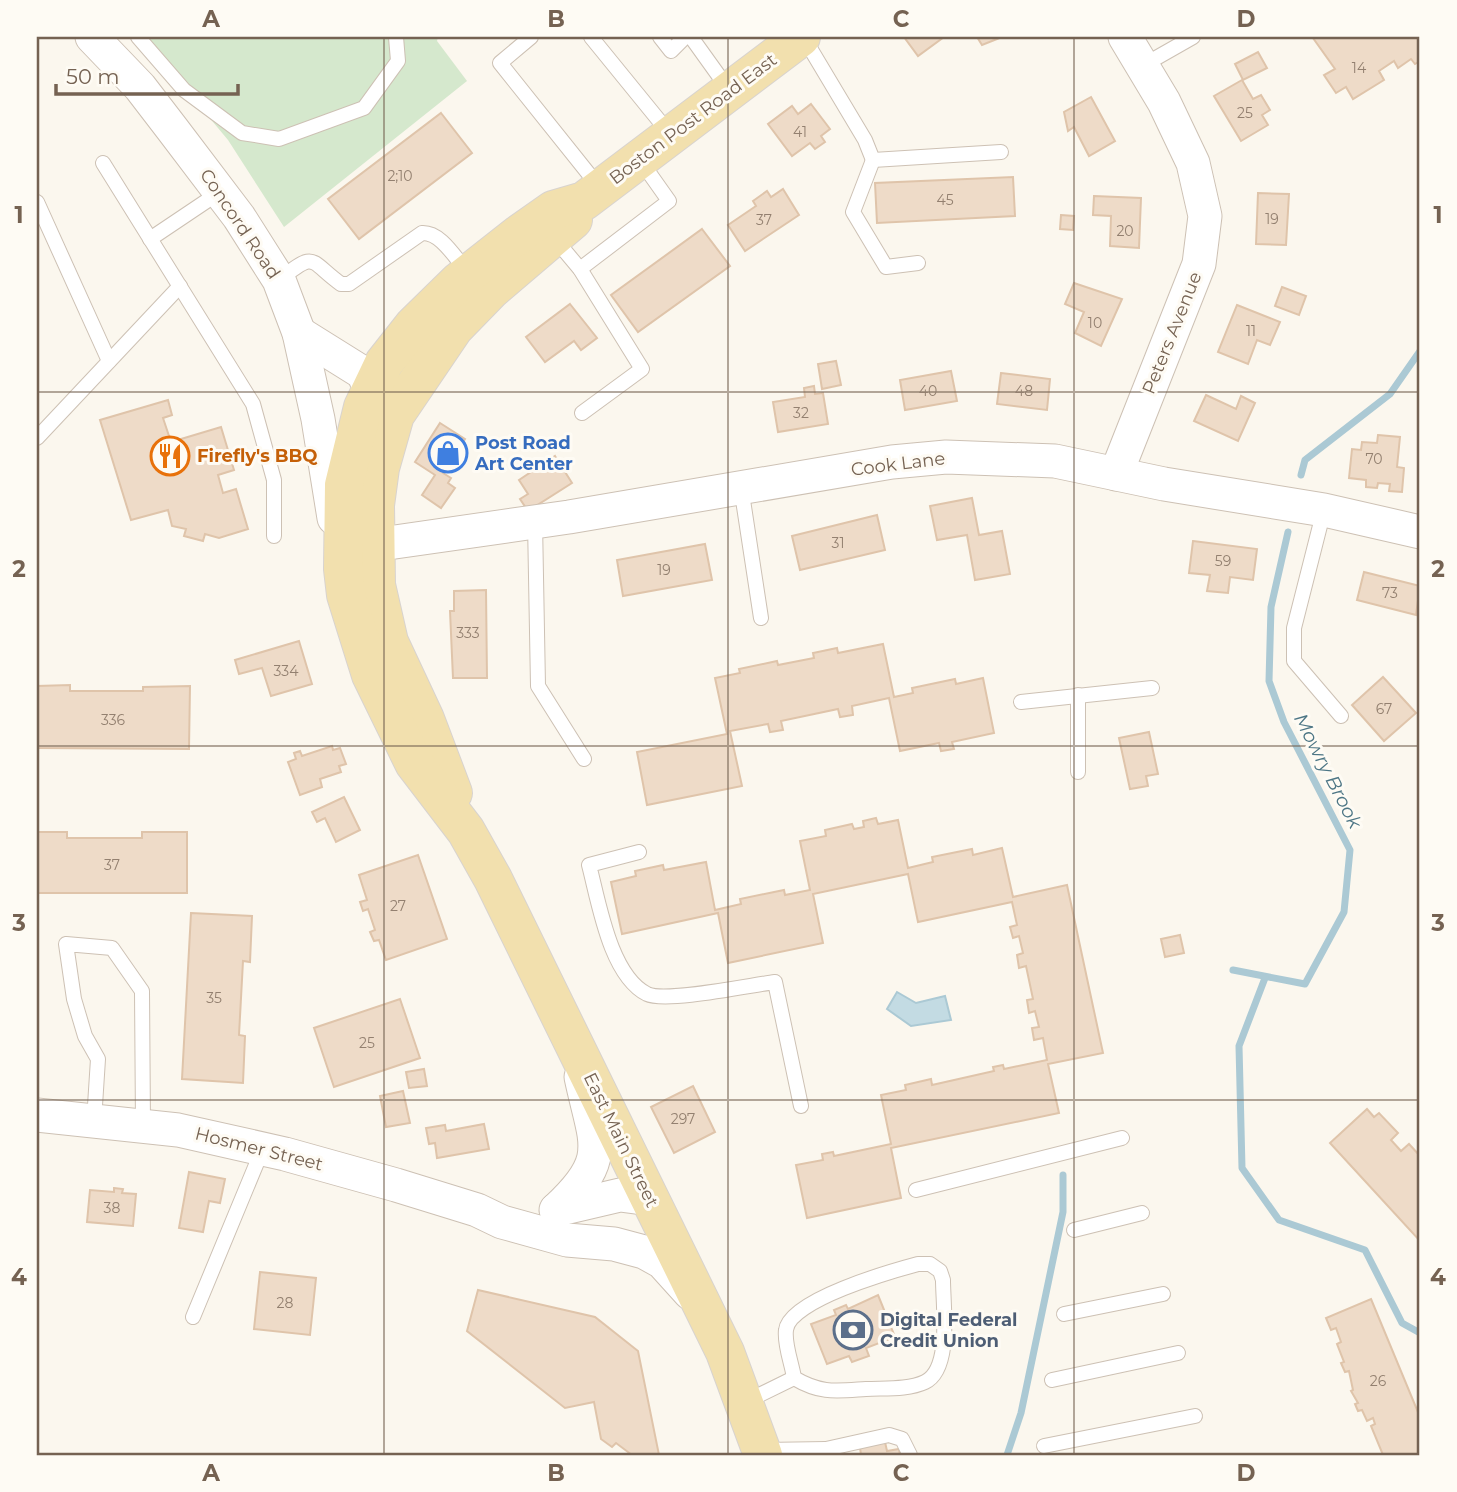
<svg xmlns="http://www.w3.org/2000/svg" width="1457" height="1492" font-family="Montserrat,sans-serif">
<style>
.green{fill:#d5e8cd}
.water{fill:#c3dbe3;stroke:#abc9d4;stroke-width:2}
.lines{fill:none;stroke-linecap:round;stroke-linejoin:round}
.stream{stroke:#abc9d4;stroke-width:7}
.building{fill:#eedbc8;stroke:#dfc4aa;stroke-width:2}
.service-casing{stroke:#cdc1b4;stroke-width:16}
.tertiary-casing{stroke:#cdc1b4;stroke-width:35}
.primary-casing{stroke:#d8d3cf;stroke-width:40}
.service{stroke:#fff;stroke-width:14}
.tertiary{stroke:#fff;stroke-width:33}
.primary{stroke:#f2e0ae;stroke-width:38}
.grid{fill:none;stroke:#756252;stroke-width:2;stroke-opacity:0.55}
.labels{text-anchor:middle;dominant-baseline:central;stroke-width:6;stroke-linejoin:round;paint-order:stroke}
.number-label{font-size:14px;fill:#938070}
.street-label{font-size:18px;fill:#756252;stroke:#fefbf4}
.shop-label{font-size:18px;font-weight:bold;fill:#366cbe;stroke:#fefbf4;text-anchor:start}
.food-label{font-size:18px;font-weight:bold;fill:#c56008;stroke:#fefbf4;text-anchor:start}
.service-label{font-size:18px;font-weight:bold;fill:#4e5e75;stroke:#fefbf4;text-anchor:start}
.water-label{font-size:19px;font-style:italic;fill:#4d7685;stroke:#fefbf4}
.neatline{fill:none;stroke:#756252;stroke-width:2.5}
.grid-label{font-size:23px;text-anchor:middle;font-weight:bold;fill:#756252}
</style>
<rect width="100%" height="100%" fill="#fbf7ee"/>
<path class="green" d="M142,37h296l-1,4 30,40 -183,146 -56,-87z"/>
<path class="water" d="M897,992l19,11 29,-7 6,24 -40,6 -24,-17z"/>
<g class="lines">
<g class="stream">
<path d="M1301,475l4,-15 85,-66 30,-43"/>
<path d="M1233,970l72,14 39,-72 6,-62 -66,-128 -15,-41 2,-74 17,-75"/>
<path d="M1265,978l-26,68 3,122 37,52 86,30 37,73 18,10"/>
<path d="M1007,1455l14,-42 42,-201v-37"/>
</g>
</g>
<g class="building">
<path d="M904,37h40l-26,19z"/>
<path d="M977,37h25l-20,8z"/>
<path d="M1420,37v24l-5,3 -4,-5 -13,9 -4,-7 -15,10 5,9 -31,19 -7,-12 -10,6 -12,-18 11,-6 -22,-31z"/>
<path d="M1258,52l9,16 -24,12 -8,-16z"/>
<path d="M1242,80l11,19 8,-4 9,15 -8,5 6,10 -27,16 -27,-45z"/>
<path d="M1091,97l24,44 -26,15 -15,-29 -6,4 -4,-19z"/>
<path d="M811,104l19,25 -9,7 4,6 -10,7 -5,-6 -18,13 -24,-32 24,-18 6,8z"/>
<path d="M441,113l31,40 -113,86 -31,-40z"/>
<path d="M1013,177l2,39 -138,7 -2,-40z"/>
<path d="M783,189l16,26 -54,36 -17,-26 28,-19 -3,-5 14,-10 4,6z"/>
<path d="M1258,193l31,1 -3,51 -30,-1z"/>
<path d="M1094,196l47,2 -2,50 -29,-2 1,-30 -18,-1z"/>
<path d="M1061,215l13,1 -1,14 -13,-1z"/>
<path d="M702,229l28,37 -92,66 -27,-37z"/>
<path d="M1074,283l48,16 -21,47 -26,-13 9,-21 -19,-8z"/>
<path d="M1282,287l24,9 -7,19 -24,-9z"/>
<path d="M570,304l27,34 -16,12 -7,-9 -29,21 -19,-25z"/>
<path d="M1237,305l43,17 -10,23 -13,-5 -9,24 -30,-12z"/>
<path d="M836,361l5,24 -19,4 -4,-25z"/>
<path d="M951,371l6,30 -52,9 -5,-30z"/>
<path d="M1001,373l49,6 -3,31 -50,-6z"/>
<path d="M814,386l1,8 8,-1 5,31 -50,8 -5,-30 32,-5 -1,-9z"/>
<path d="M1206,395l30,14 5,-13 14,7 -17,38 -44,-20z"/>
<path d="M168,400l4,15 -9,3 8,24 50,-15 13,43 -16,5 5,18 13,-4 12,40 -29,9 -14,-4 -2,7 -19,-5 2,-7 -14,-3 -4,-16 -37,10 -31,-100z"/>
<path d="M440,423l25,16 -22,34 8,5 -3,5 7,5 -14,20 -19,-13 13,-20 -20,-13z"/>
<path d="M1378,435l22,2 -3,30 7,1 -2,24 -13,-1 1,-7 -12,-1 -1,5 -11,-1v-7l-17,-2 3,-29 9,1 1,-8 15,1z"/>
<path d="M555,456l17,27 -44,28 -8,-12 8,-5 -9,-14z"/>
<path d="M972,498l7,37 23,-4 8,43 -35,6 -8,-45 -30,5 -7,-34z"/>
<path d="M877,515l8,35 -85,20 -8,-34z"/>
<path d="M1193,541l64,8 -4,31 -23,-3 -2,16 -21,-2 3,-16 -21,-2z"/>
<path d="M705,544l7,36 -89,16 -6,-36z"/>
<path d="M1364,572l56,14 -4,29 -59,-15z"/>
<path d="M486,590l1,88h-34l-3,-67h4v-20z"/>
<path d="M299,641l13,43 -41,12 -9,-28 -23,6 -4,-14z"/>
<path d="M883,644l11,53 19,-4 -1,-5 43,-9 1,5 27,-6 11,55 -42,9 2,7 -13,2 -2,-8 -39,8 -11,-53 -37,8 1,9 -13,2 -2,-8 -57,12 2,9 -13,2 -2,-8 -38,7 12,55 -95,19 -10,-53 90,-18 -12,-56 25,-5 -1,-4 38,-8 1,4 36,-7 -1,-5 24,-5 1,5z"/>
<path d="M1383,677l33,36 -32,28 -32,-36z"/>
<path d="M70,685v6h73v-4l47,-1 -1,63 -152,-1v-62z"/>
<path d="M1149,732l9,42 -12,2 2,10 -18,3 -11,-51z"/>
<path d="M332,746l1,4 7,-2 6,16 -7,2 2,6 -21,7 2,8 -22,8 -12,-33 8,-3 -2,-6 6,-2 2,5z"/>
<path d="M344,797l16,33 -24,12 -11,-24 -8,4 -5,-10z"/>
<path d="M876,818l2,6 20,-4 10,48 25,-6 -1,-5 40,-8 1,6 29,-7 11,49 54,-12 36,168 -55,11 11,49 -168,35 10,50 -94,20 -11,-53 27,-5 -1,-6 11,-2 1,4 57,-12 -10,-49 25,-5 -1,-5 26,-6 1,6 62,-14 -1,-4 10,-2 1,4 43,-9 -4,-22 -9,2 -2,-12 7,-1 -4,-16 -6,2 -2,-13 6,-1 -7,-33 -7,2 -2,-13 6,-2 -4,-17 -6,2 -3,-11 7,-2 -5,-23 -94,20 -10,-48 -95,20 10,49 -95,20 -10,-50 -96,21 -11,-52 25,-6 -1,-5 28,-6 1,5 42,-8 9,48 26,-6 -1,-5 44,-9 1,5 25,-5 -10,-49 26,-5 -1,-6 27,-6 2,5 10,-2 -1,-6z"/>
<path d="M37,832h30v6h75v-6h45v61h-150z"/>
<path d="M418,855l29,84 -61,21 -7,-20 -5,1 -4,-9 5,-2 -7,-21 -5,2 -3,-9 7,-2 -8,-25z"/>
<path d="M191,913l61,3 -2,46 -7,-1 -4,74 6,1 -2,47 -61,-4z"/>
<path d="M1180,935l4,18 -19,4 -4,-18z"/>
<path d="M400,999l20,59 -86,29 -20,-59z"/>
<path d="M424,1069l3,17 -18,2 -3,-16z"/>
<path d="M693,1086l22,46 -41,21 -23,-46z"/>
<path d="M403,1091l7,32 -24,4 -6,-31z"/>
<path d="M1367,1109l7,8 5,-4 19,20 -7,7 10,11 8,-7 11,12v85l-90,-98z"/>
<path d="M484,1124l5,25 -52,9 -2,-15 -6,1 -3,-16 19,-3 1,6z"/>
<path d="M189,1172l36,7 -5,24 -11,-2 -6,31 -24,-4z"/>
<path d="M114,1188l9,1 -1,4 14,1 -3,32 -46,-4 3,-32 24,2z"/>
<path d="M260,1272l56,6 -6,57 -56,-6z"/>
<path d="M478,1290l117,27 43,34 21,104h-27l-16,-12 -4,4 -11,-8 -7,-37 -29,6 -98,-77z"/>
<path d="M878,1295l17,42 -29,11 3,8 -17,6 -3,-6 -22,8 -16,-40 25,-9 -2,-5 12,-5 2,4z"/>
<path d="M1371,1299l49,118v38h-37l-12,-29 4,-2 -2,-6 -6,3 -5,-11 -4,1 -3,-7 3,-1 -7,-12 2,-1 -4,-19 -4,1 -4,-9 3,-1 -7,-18 4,-2 -5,-14 -5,2 -5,-12z"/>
<path d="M885,1442l2,9 12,-2 1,6h-39l-1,-8z"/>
</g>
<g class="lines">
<defs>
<g id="service">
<path d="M138,37l46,53 58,43 37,6 85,-31 34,-47 -2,-24"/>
<path d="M531,37l-31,26 100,125"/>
<path d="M591,37l79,97"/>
<path d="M660,37l11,14 14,-14"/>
<path d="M691,37l38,53"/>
<path d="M804,38l61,102 8,20 128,-8"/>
<path d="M1142,66l51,-29"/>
<path d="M873,160l-20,52 33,55 32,-4"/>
<path d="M103,163l150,241 21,76v56"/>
<path d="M37,202l72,159"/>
<path d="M554,238l26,31 62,100 -60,44"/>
<path d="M150,239l70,-47"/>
<path d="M580,269l89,-68 -29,-41"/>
<path d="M279,280c38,-30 29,-20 62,4h8l73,-51c19,-1 33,25 45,38"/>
<path d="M37,438l143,-152"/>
<path d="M741,487l20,131"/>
<path d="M1324,510l-30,118v33l47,55"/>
<path d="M535,522l3,164 46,73"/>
<path d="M1078,695v77"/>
<path d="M1021,702l131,-14"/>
<path d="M639,852l-50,13c10,38 21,110 58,129 19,9 104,-9 128,-12l26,124"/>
<path d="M94,1121l4,-62 -13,-23 -11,-37 -8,-55 46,4 30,43 1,134"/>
<path d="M916,1190l206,-52"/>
<path d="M1074,1230l68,-17"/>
<path d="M918,1264h12l10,7 3,9c0,26 9,89 -18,102 -17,8 -40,6 -59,7 -30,2 -45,5 -72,-11 -2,-14 -10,-34 -8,-48 3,-30 106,-59 132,-66z"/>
<path d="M1064,1314l99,-20"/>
<path d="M193,1317l70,-169"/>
<path d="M1052,1380l126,-27"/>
<path d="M745,1402l49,-24"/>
<path d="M1044,1446l151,-30"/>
<path d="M826,1449l63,-14 13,4 8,16"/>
<path d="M764,1450l62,-1 1,6"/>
</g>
<g id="tertiary">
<path d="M92,37l48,50 33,43 66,87 40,63 20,53 19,86 16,99"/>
<path d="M299,333l64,40 17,38"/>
<path d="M1116,474l83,-210 6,-48 -12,-53 -29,-61 -39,-65"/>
<path d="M374,545l195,-28 323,-55 54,-5 109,4 109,23 160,26 96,22"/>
<path d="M37,1115l141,15 107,24 111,31 81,25 25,12 65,18 47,4 30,8 18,10 28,31"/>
<path d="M557,1209c55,-51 38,-65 24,-132"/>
<path d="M556,1210l64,-15 30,4"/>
</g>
<g id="primary">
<path d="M453,793l-28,-74 -36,-77 -13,-57 -1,-80 5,-37 15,-53 59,-87 37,-38 82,-70"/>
<path d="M763,1455l-38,-103 -232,-473 -27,-48 -52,-68 -43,-88 -25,-80 -3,-26 1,-84 19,-78 21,-44 30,-38 44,-43 61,-48 34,-24 31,-9 217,-164"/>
</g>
</defs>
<use href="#service" class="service-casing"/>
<use href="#tertiary" class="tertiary-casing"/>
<use href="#primary" class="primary-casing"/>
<use href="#service" class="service"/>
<use href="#tertiary" class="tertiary"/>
<use href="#primary" class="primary"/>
</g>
<path class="grid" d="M384,37v1418M728,37v1418M1074,37v1418M37,392h1383M37,746h1383M37,1100h1383"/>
<defs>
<symbol id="shop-ring" viewBox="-11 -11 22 22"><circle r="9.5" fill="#fefbf4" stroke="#3f7fe0" stroke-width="1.5"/><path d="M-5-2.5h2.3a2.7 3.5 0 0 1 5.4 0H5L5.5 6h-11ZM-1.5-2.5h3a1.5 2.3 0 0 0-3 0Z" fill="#3f7fe0"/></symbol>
<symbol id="restaurant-ring" viewBox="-11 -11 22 22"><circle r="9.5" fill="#fefbf4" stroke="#e8710a" stroke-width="1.5"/><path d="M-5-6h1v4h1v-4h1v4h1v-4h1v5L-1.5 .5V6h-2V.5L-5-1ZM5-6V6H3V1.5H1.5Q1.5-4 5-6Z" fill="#e8710a"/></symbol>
<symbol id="bank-ring" viewBox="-11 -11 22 22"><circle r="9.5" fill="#fefbf4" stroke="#5c6f8a" stroke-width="1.5"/><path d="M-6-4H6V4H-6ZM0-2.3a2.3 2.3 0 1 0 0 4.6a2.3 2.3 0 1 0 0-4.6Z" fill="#5c6f8a"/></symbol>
</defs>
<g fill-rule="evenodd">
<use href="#shop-ring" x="426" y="431" width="44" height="44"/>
<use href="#restaurant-ring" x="148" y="434" width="44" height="44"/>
<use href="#bank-ring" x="831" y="1308" width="44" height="44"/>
</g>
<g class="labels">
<g class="number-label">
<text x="1359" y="68">14</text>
<text x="1245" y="113">25</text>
<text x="800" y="132">41</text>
<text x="400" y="176">2;10</text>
<text x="945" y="200">45</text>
<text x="1272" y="219">19</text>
<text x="764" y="220">37</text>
<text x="1125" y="231">20</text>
<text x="1095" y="323">10</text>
<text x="1251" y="331">11</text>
<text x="928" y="391">40</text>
<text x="1024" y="391">48</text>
<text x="801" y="413">32</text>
<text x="1374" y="459">70</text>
<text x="838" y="543">31</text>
<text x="1223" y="561">59</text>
<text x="664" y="570">19</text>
<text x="1390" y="593">73</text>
<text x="468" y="633">333</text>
<text x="286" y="671">334</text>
<text x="1384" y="709">67</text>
<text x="113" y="720">336</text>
<text x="112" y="865">37</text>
<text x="398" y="906">27</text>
<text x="214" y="998">35</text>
<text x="367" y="1043">25</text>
<text x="683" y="1119">297</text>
<text x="112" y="1208">38</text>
<text x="285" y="1303">28</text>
<text x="1378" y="1381">26</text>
</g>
<g class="street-label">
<text transform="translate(693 119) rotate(-37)">Boston Post Road East</text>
<text transform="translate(240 224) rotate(56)">Concord Road</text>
<text transform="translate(1172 333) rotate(-68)">Peters Avenue</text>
<text transform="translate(898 464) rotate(-7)">Cook Lane</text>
<text transform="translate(621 1140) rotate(64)">East Main Street</text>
<text transform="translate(259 1149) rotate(14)">Hosmer Street</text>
</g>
<g class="shop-label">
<text x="475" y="443">Post Road<tspan x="475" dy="21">Art Center</tspan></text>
</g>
<g class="food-label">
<text x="197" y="456">Firefly's BBQ</text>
</g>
<g class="service-label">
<text x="880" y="1320">Digital Federal<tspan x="880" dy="21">Credit Union</tspan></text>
</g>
<g class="water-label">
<text transform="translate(1328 771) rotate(63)">Mowry Brook</text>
</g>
</g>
<rect width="1457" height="1492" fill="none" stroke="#fefbf4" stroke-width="77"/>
<path d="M56 84v10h182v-10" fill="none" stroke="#756252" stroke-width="3.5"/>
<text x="66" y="84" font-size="21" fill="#756252" stroke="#fefbf4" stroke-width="5" paint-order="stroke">50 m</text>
<rect x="38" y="38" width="1380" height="1416" class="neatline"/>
<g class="grid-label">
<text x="211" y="27">A</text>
<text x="556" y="27">B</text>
<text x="901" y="27">C</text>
<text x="1246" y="27">D</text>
<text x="19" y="223">1</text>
<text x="1438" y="223">1</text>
<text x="19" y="577">2</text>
<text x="1438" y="577">2</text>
<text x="19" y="931">3</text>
<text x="1438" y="931">3</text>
<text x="19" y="1285">4</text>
<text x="1438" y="1285">4</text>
<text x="211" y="1481">A</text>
<text x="556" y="1481">B</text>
<text x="901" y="1481">C</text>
<text x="1246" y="1481">D</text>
</g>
</svg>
